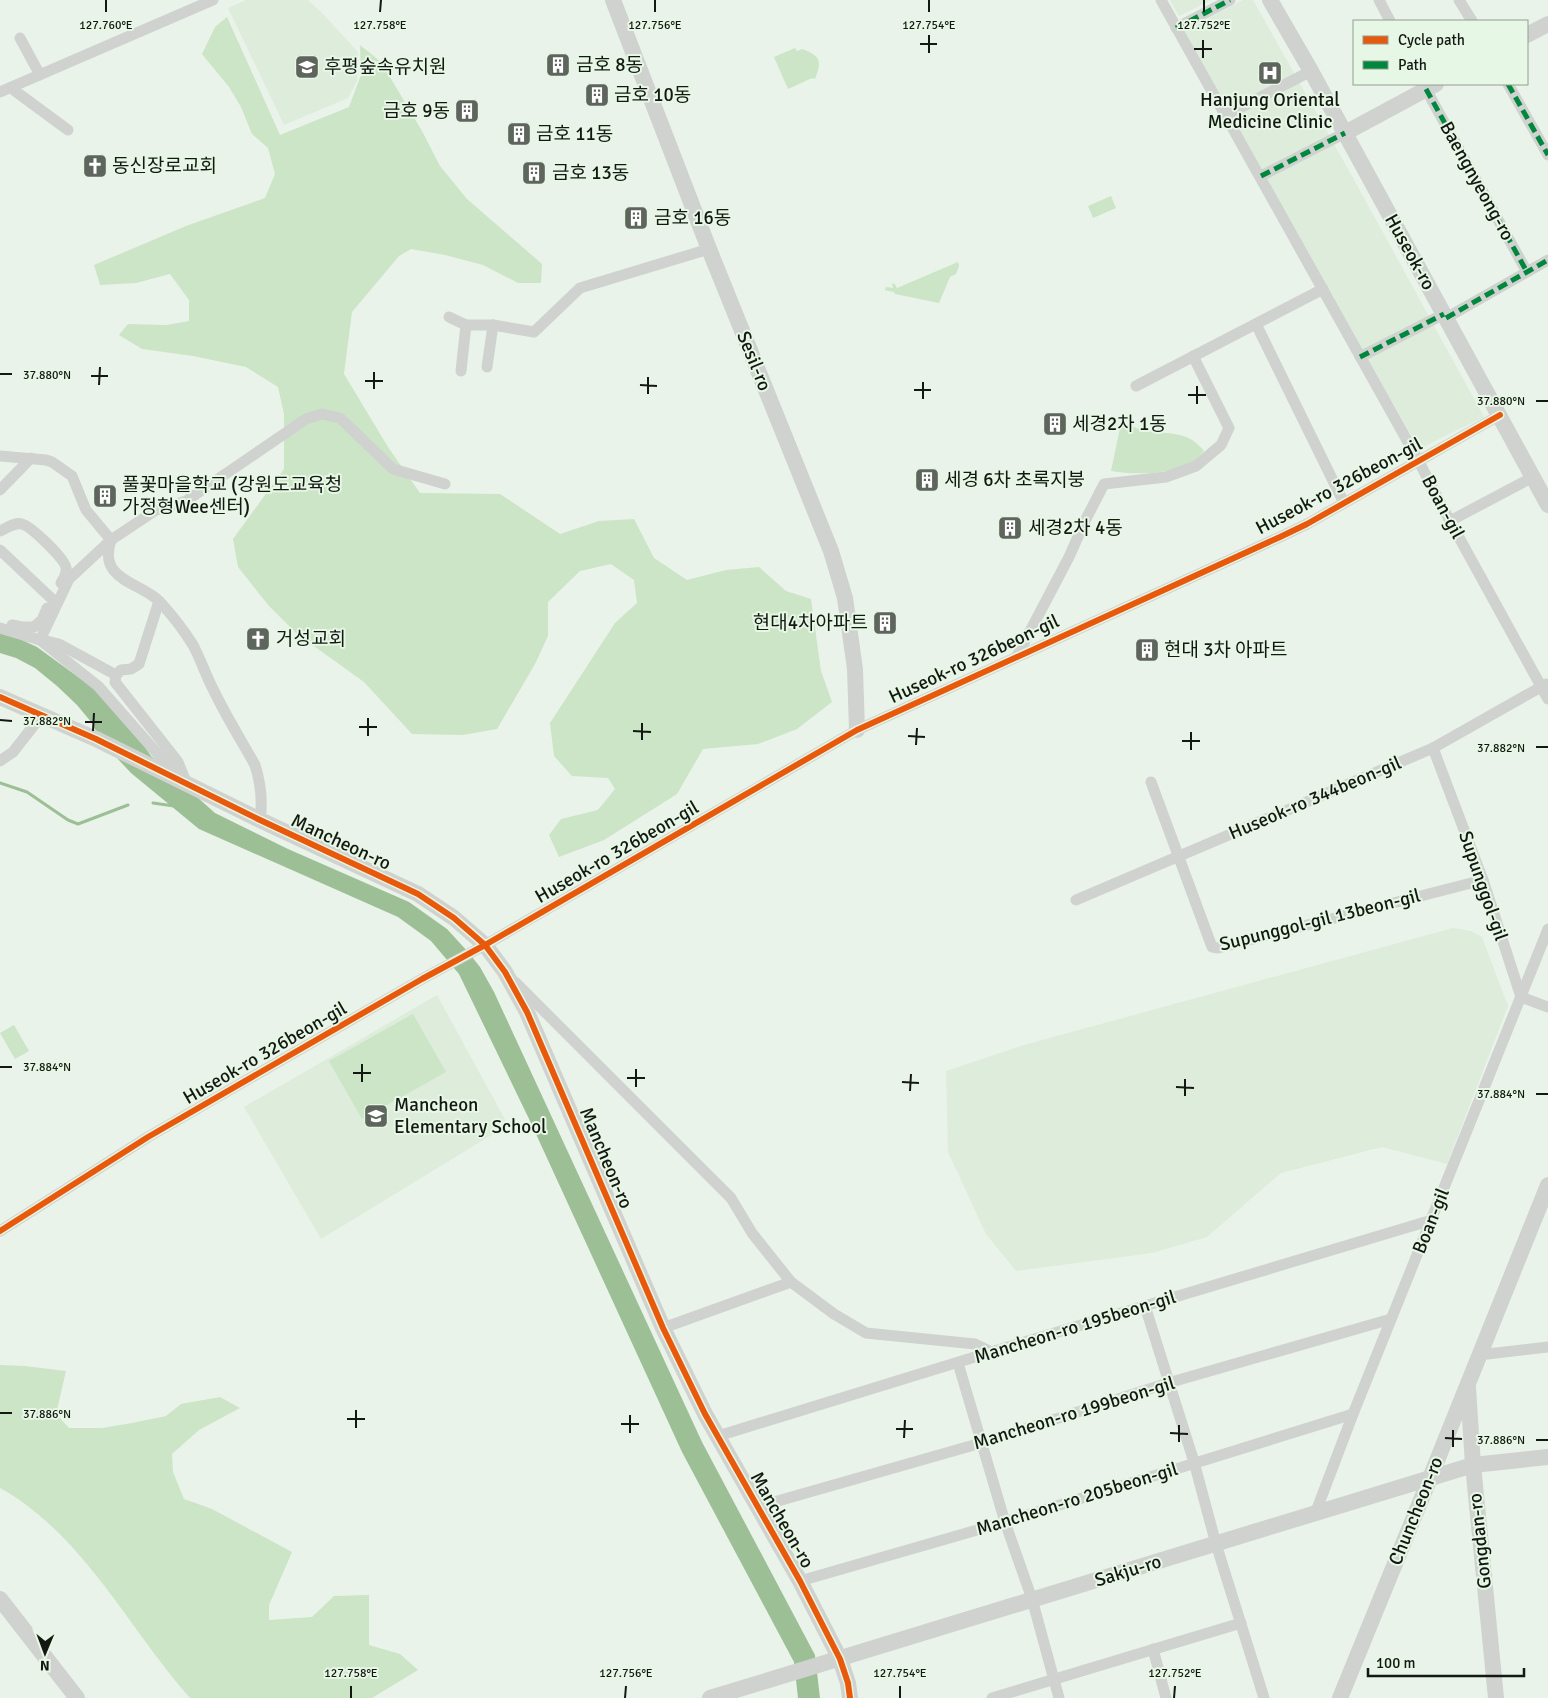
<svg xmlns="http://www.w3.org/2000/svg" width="1548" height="1698" font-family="Signika,'Noto Sans KR',sans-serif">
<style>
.built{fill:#ddecdb}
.green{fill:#cbe5c6}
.water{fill:#9cbf96}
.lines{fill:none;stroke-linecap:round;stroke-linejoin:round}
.stream{stroke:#9cbf96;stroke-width:3}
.street{stroke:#d0d2d0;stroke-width:11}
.secondary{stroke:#d0d2d0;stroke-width:16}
.quiet{stroke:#00873e;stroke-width:5;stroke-dasharray:10 5;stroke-linecap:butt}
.cycleway-casing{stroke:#e7f7e5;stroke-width:9}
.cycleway{stroke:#e8590c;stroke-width:6}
.ticks{fill:none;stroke:#131812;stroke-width:2}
.labels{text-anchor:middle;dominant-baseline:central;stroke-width:4;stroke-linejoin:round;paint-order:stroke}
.poi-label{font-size:19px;fill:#131812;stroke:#e7f7e5;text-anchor:start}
.street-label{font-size:19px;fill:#131812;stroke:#e7f7e5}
.ticks-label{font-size:12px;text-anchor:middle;fill:#131812;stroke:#e7f7e5;stroke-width:4;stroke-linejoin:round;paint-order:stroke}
</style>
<rect width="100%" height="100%" fill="#eaf3e9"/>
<g class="built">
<path d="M246,0h62l15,14 35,38 -1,29 -9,17 -64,27 -56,-117z"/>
<path d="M1170,0h41l-32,16z"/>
<path d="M1243,0h10l99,176 132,241 -65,32 -136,-238 -98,-180z"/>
<path d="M1453,928l18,3 11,6 26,69 -61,158 -65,-17 -101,26 -74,64 -55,16 -136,18 -30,-37 -38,-82 -2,-81 78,-26z"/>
<path d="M437,995l71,130 -187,114 -77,-132z"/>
</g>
<g class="green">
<path d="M227,17l53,118 69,-28 12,-32 -1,-30 21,17 41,69 18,35 27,33 75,65 -1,19h-23l-35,-18 -38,-10 -34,-6 -12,7 -47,56 -8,62 44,73 32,46 80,1 60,40 39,-13 35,-2 20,39 33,22 39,-10 33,-3 27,24 25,8 10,72 11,31 -35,27 -39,15 -55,5 -26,45 -73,46 -45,17 -10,-22 12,-16 37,-9 17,-21 -7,-11 -36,-2 -18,-20 -4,-33 65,-100 22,-20 -3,-23 -23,-16 -31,7 -32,31v34l-13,28 -38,65 -34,6 -51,-1 -48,-52 -67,-48 -28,-28 -31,-39 -5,-28 51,-70v-55l-6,-27 -32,-20 -53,-11 -51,-7 -23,-14 9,-11 39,1 22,-4v-21l-19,-26 -34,9 -36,2 -6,-20 92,-39 79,-28 10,-24 -7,-26 -16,-14 -11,-27 -12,-20 -27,-33 13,-27z"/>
<path d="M795,48l2,3 5,-2c19,7 20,12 13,30l-3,-1 -24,11 -14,-32z"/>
<path d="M1111,196l5,12 -23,10 -5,-12z"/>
<path d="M958,262l1,4 -3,8 -6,3 -11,26 -44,-9 -1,-2 -9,-2 1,-3 7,1 -1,-4 2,-1 3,5z"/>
<path d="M1121,423c9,3 18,6 27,8 23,4 39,-1 56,20 -3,3 -7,8 -12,11 -22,13 -56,13 -81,9z"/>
<path d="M413,1014l33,58 -84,47 -33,-58z"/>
<path d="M14,1025l15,26 -14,8 -15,-26z"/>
<path d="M0,1365l25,1 41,5 -10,43 13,14h33l30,-5 34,-7 15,-12 39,-7 20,11 -41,22 -27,24 1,18 11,27 28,10 80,43 -23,53v15l43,-3 22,-21 35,-1v50l31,9 18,16 -46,28h-182c-62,-70 -106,-163 -190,-210z"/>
</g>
<path class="water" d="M0,631l7,2 30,14 59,43 40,44 15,22 64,57 73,36 121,53 38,27 21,23 12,15 14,25 208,450 113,213 5,43h-22l-4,-36 -112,-210 -152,-331 -71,-147 -28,-33 -33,-24 -199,-88 -68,-56 -30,-32 -9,-18 -15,-18 -20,-19 -22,-18 -19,-10 -16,-5z"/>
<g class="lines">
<g class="stream">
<path d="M0,783l27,9 41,28 10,4 50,-19"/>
<path d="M153,803l21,3"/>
</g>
<g class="street">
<path d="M1161,0l257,460 32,61 98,178"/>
<path d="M1379,0l11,21"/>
<path d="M1459,0l13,21"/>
<path d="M1176,28l54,-28"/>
<path d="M20,38l20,37"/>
<path d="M1423,84l104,188"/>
<path d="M1508,84l40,71"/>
<path d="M11,88l57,42"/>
<path d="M0,92l213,-92"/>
<path d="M1226,115l85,-44"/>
<path d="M1261,176l84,-43"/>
<path d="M449,317l17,8h27l41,7 46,-44 129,-39"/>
<path d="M1446,318l102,-58"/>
<path d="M1256,324l88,179"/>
<path d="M1360,357l84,-43"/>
<path d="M487,367l6,-42"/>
<path d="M461,371l5,-46"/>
<path d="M1136,386l187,-97"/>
<path d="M0,456l46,4 6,2 20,14 14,34 25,30"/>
<path d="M0,490l31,-32"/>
<path d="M1450,521l83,-44"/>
<path d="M0,531c7,-3 15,-9 22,-7 10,3 43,35 44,44 1,6 -2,10 -5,15"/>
<path d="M111,540c-14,41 30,42 49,62 11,12 25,30 33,43 8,15 13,31 21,46 12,25 27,49 41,74 6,19 8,35 5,55"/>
<path d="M0,550l52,49"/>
<path d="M159,601l-20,63 -8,5 -10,1 -5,5 -1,7 63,80 8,20"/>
<path d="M12,625l10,2h12l8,-7 5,-12"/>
<path d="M0,628l40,12 29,-61 42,-39 45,-30 30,-9 120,-82 16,-5 18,4 53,51 52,15"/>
<path d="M40,640l58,46 80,91"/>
<path d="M42,640l17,4 57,31"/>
<path d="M1017,656l52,-99 16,-36 19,-37 62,-7 30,-11 25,-21 8,-17 -36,-72"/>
<path d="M1433,748l50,132 38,117 27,10"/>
<path d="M0,761l13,-9 29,-37"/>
<path d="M1151,782l61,165 6,1 265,-68"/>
<path d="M1076,900l357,-152 113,-64"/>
<path d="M515,982l216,216 21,35 39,49 43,32 32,19 109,11 16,8"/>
<path d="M0,1231l148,-94 274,-158 63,-34 372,-215 423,-193 27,-13 193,-109"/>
<path d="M1145,1306l49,156 22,82 48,154"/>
<path d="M663,1328l128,-46"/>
<path d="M1479,1355l69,-8"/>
<path d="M958,1363l47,159 27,77 27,99"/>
<path d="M718,1436l273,-84 441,-132"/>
<path d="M757,1507l224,-64 187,-60 223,-64"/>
<path d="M1315,1514l38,-100 195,-485"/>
<path d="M800,1581l205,-59 348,-108"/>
<path d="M1153,1649l13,49"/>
<path d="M992,1698l249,-75"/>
</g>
<g class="secondary">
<path d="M613,0l96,249 122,302 14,47 10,71 2,61"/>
<path d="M1270,0l41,71 237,434"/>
<path d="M1527,35l21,-11"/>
<path d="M1345,133l91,-49"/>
<path d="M0,697l96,42 164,81 158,74 36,24 31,27 20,27 22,40 136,316 42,86 95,167 40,78 8,24 2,15"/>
<path d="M1468,1387l5,78 23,233"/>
<path d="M0,1599l77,99"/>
<path d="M710,1698l763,-233 75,-8"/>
<path d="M1340,1698l90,-220 118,-293"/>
</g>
<g class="quiet">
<path d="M1176,28l54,-28"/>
<path d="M1508,84l40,71"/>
<path d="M1426,89l101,183"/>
<path d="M1261,176l84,-43"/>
<path d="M1446,318l102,-58"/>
<path d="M1360,357l84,-43"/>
</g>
<defs>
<g id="cycleway">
<path d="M0,697l96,42 164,81 158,74 36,24 31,27 20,27 22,40 136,316 42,86 95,167 40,78 8,24 2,15"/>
<path d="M0,1231l148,-94 274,-158 63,-34 372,-215 423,-193 27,-13 193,-109"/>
</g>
</defs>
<use href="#cycleway" class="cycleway-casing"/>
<use href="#cycleway" class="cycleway"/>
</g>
<path class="ticks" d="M106,12v-12M380,12l1,-12M655,12v-12M929,12v-12M1204,12v-12M920,44h17M1194,49h18M929,53v-18M1203,58v-18M0,374h12M91,376h17M365,381h18M99,385l1,-18M640,385l17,1M374,389v-17M914,390h17M648,394v-17M1188,395h18M923,399v-17M1536,401h12M1197,404v-18M0,720l12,1M85,722h17M359,727h18M93,731l1,-18M633,731l18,1M368,736v-18M908,736l17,1M642,740v-17M1182,741h18M916,745l1,-17M1536,747h12M1191,750v-18M0,1067h12M353,1073h18M627,1078h18M362,1082v-18M902,1082l17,1M636,1087v-18M1176,1087l18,1M910,1091l1,-17M1536,1094h12M1185,1096v-17M0,1413h12M347,1419h18M621,1424h18M356,1428v-18M896,1429h17M630,1433v-18M1170,1433l18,1M904,1438l1,-18M1445,1438l17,1M1536,1440h12M1179,1442v-17M1453,1447v-17M351,1698v-12M625,1698l1,-12M900,1698v-12M1174,1698l1,-12"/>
<defs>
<symbol id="building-square" viewBox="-11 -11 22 22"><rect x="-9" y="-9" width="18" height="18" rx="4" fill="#5e655d" stroke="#e7f7e5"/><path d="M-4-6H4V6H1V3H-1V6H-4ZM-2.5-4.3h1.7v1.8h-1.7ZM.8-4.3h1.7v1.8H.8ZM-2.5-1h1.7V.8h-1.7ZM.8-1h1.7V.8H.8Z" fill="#fff"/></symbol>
<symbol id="school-square" viewBox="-11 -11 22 22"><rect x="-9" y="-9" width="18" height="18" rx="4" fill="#5e655d" stroke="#e7f7e5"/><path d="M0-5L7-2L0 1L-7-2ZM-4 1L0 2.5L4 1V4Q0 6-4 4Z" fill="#fff"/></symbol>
<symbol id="hospital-square" viewBox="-11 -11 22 22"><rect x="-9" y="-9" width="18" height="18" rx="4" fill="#5e655d" stroke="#e7f7e5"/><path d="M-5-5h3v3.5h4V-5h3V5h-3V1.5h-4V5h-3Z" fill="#fff"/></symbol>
<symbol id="church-square" viewBox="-11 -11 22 22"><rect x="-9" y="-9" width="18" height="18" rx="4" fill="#5e655d" stroke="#e7f7e5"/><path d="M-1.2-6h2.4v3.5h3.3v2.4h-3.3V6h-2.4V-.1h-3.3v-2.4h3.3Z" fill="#fff"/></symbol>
</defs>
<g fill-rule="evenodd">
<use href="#building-square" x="544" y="51" width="28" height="28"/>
<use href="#school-square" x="293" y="53" width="28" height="28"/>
<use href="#hospital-square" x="1256" y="59" width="28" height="28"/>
<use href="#building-square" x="583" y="81" width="28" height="28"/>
<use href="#building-square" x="453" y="97" width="28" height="28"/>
<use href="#building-square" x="505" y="120" width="28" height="28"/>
<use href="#church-square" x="81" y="152" width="28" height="28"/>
<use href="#building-square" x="520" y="159" width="28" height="28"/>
<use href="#building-square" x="622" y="204" width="28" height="28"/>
<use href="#building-square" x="1041" y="410" width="28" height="28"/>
<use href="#building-square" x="913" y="466" width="28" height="28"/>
<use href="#building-square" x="91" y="482" width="28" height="28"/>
<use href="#building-square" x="996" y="514" width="28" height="28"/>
<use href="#building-square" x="871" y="609" width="28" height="28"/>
<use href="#church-square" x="244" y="625" width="28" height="28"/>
<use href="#building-square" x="1133" y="636" width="28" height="28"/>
<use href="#school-square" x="362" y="1102" width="28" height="28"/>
</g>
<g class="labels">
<g class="poi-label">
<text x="576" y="65">금호 8동</text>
<text x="324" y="67">후평숲속유치원</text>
<text x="614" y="95">금호 10동</text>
<text x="1270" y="100" text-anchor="middle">Hanjung Oriental<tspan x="1270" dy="22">Medicine Clinic</tspan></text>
<text x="450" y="111" text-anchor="end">금호 9동</text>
<text x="536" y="134">금호 11동</text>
<text x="112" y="166">동신장로교회</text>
<text x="552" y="173">금호 13동</text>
<text x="654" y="218">금호 16동</text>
<text x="1072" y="424">세경2차 1동</text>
<text x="944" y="480">세경 6차 초록지붕</text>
<text x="122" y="485">풀꽃마을학교 (강원도교육청<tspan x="122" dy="22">가정형Wee센터)</tspan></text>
<text x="1028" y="528">세경2차 4동</text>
<text x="868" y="623" text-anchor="end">현대4차아파트</text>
<text x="276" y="639">거성교회</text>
<text x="1164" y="650">현대 3차 아파트</text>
<text x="394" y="1105">Mancheon<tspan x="394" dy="22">Elementary School</tspan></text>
</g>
<g class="street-label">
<text transform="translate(1477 181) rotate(61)">Baengnyeong-ro</text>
<text transform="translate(1410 252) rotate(61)">Huseok-ro</text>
<text transform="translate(754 361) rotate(68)">Sesil-ro</text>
<text transform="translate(1339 486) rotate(-28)">Huseok-ro 326beon-gil</text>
<text transform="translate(1443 507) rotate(62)">Boan-gil</text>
<text transform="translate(974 659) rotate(-25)">Huseok-ro 326beon-gil</text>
<text transform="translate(1315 798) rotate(-23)">Huseok-ro 344beon-gil</text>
<text transform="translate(341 842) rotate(25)">Mancheon-ro</text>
<text transform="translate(617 852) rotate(-30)">Huseok-ro 326beon-gil</text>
<text transform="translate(1483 886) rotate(71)">Supunggol-gil</text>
<text transform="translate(1320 920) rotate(-14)">Supunggol-gil 13beon-gil</text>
<text transform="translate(265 1053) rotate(-30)">Huseok-ro 326beon-gil</text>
<text transform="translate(606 1158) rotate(67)">Mancheon-ro</text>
<text transform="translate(1431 1221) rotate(-68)">Boan-gil</text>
<text transform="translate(1075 1327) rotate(-17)">Mancheon-ro 195beon-gil</text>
<text transform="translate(1074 1413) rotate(-17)">Mancheon-ro 199beon-gil</text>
<text transform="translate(1077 1499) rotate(-17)">Mancheon-ro 205beon-gil</text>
<text transform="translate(1416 1511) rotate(-68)">Chuncheon-ro</text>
<text transform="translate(782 1520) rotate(60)">Mancheon-ro</text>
<text transform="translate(1480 1541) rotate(-96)">Gongdan-ro</text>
<text transform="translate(1128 1571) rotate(-17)">Sakju-ro</text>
</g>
</g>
<g class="ticks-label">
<text x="106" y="29">127.760°E</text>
<text x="380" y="29">127.758°E</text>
<text x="655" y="29">127.756°E</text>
<text x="929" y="29">127.754°E</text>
<text x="1204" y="29">127.752°E</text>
<text x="47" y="379">37.880°N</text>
<text x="1501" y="405">37.880°N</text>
<text x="47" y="725">37.882°N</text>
<text x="1501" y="752">37.882°N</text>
<text x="47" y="1071">37.884°N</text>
<text x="1501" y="1098">37.884°N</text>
<text x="47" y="1418">37.886°N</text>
<text x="1501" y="1444">37.886°N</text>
<text x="351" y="1677">127.758°E</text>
<text x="626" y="1677">127.756°E</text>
<text x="900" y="1677">127.754°E</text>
<text x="1175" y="1677">127.752°E</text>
</g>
<rect x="1353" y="20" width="175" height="65" fill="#e7f7e5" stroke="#929e91"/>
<rect x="1363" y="36" width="25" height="8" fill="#e8590c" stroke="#929e91"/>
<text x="1398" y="45" font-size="15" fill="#131812">Cycle path</text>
<rect x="1363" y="61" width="25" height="8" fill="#00873e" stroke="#929e91"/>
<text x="1398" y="70" font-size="15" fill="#131812">Path</text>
<g transform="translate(45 1653) rotate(181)" stroke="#e7f7e5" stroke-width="4" paint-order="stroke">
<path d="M0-4L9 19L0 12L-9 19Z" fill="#131812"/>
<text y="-8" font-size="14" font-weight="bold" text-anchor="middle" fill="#131812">N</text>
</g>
<path d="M1368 1668v8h156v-8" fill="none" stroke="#131812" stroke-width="2.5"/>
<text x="1376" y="1668" font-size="15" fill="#131812" stroke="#e7f7e5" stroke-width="4" paint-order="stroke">100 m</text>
</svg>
